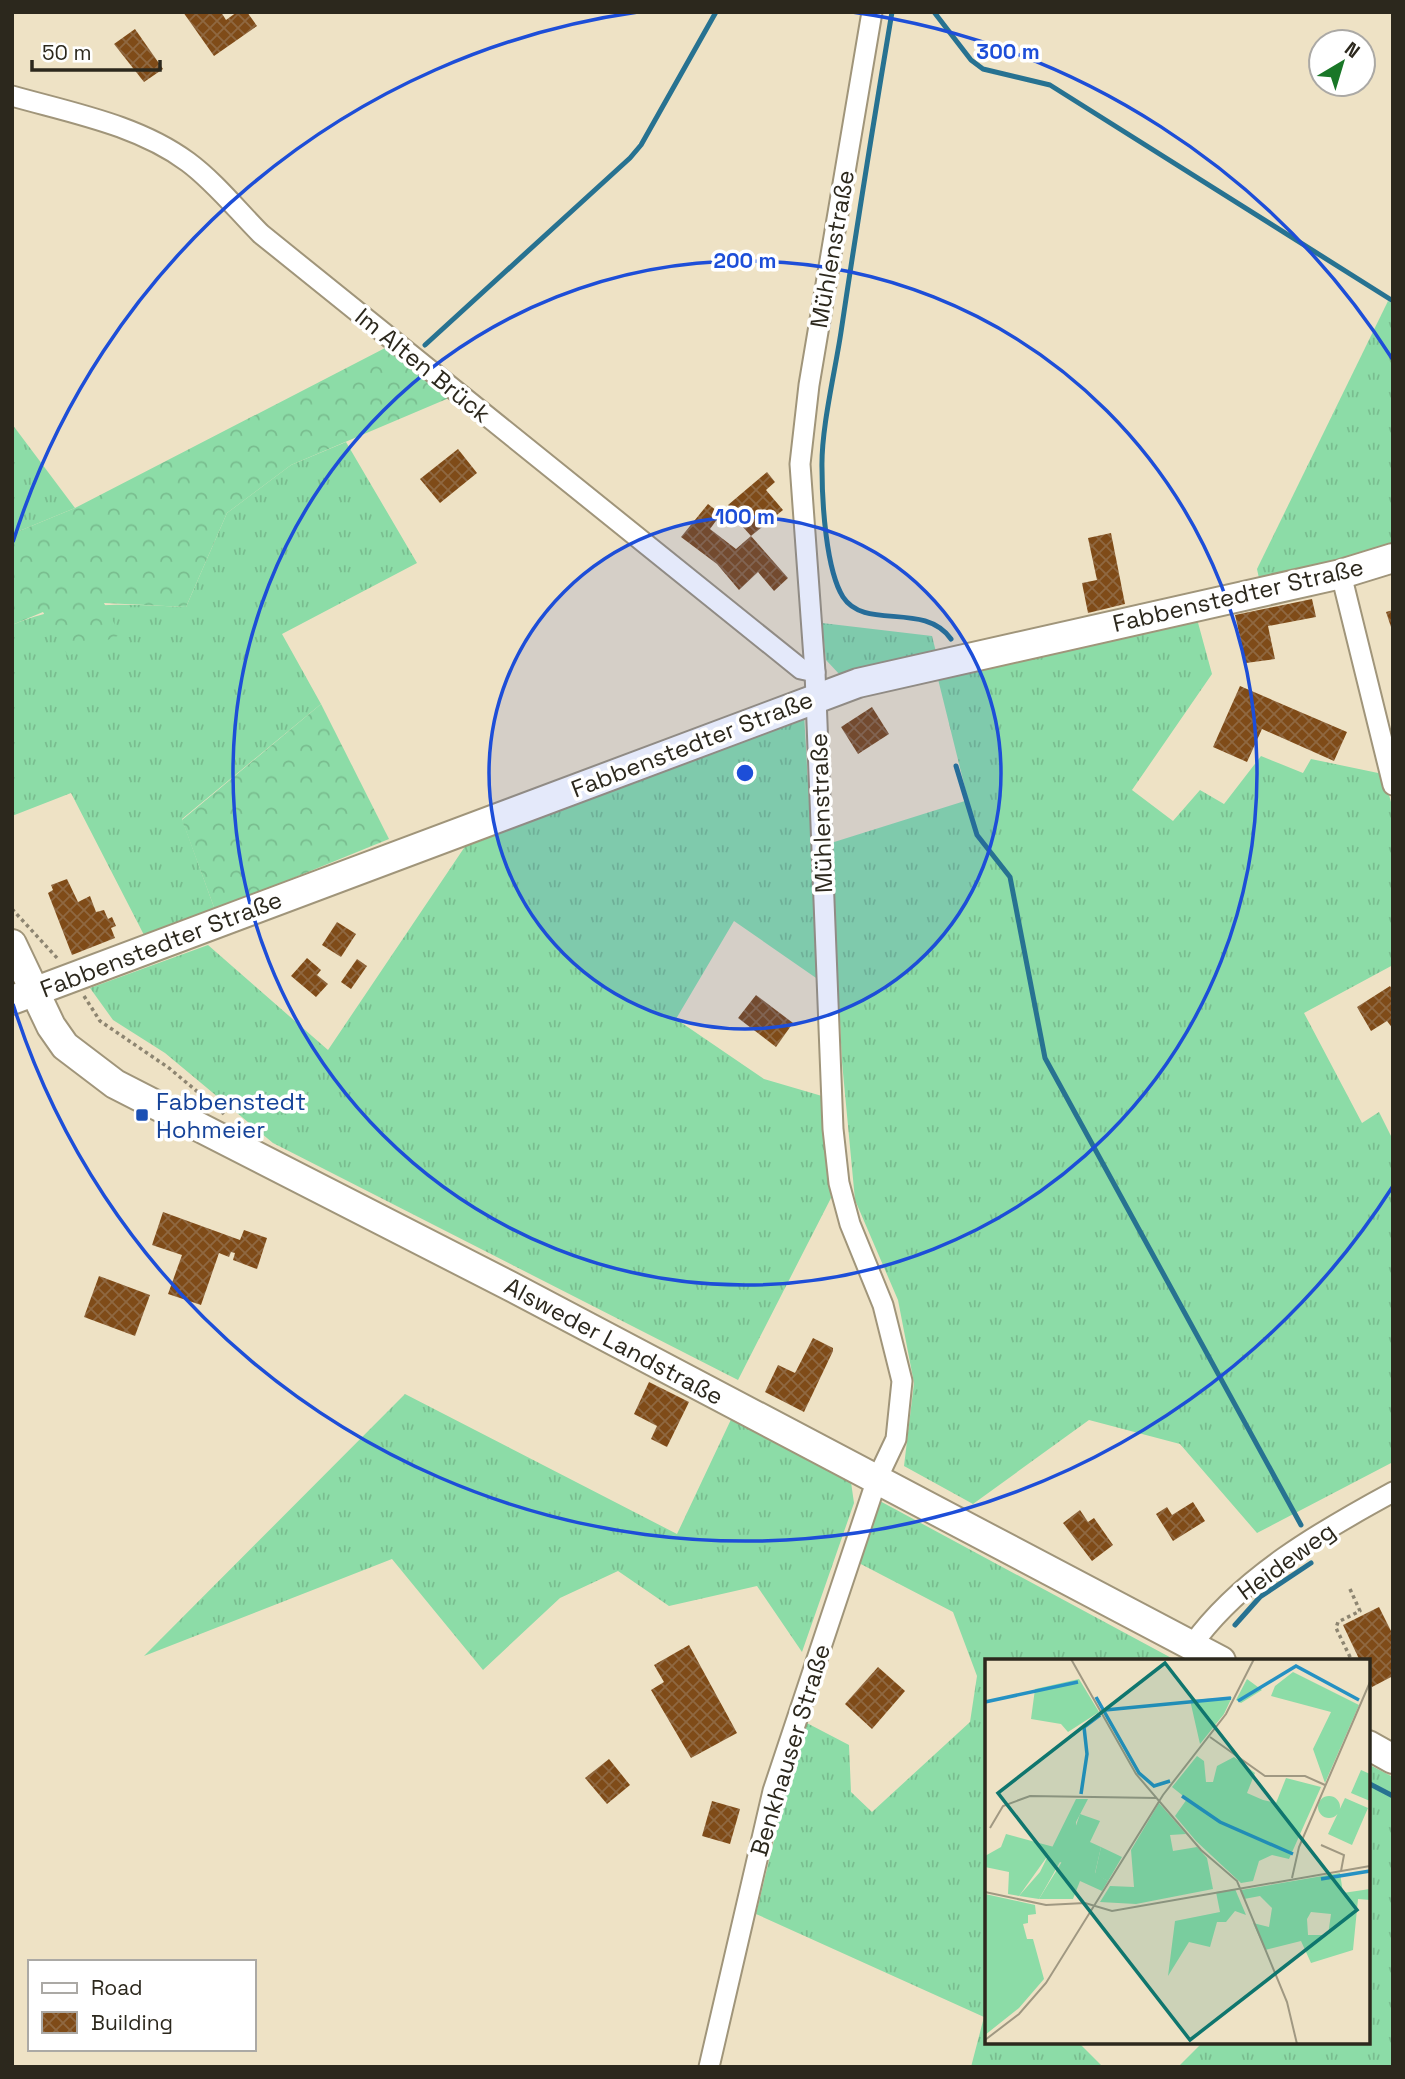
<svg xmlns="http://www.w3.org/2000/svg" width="1405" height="2079" font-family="'Space Grotesk',sans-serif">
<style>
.grass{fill:url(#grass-tufts)}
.forest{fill:url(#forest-crowns)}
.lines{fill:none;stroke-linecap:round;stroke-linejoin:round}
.stream{stroke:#277291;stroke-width:5}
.building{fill:url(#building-cross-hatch)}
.street-casing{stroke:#a0957a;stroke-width:23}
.secondary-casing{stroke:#a0957a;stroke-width:32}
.path{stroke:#8d8571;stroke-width:3.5;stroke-dasharray:3.5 3.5;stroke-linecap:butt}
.street{stroke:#fff;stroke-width:19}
.secondary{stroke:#fff;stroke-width:28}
.ring{fill:none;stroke:#1d4ed8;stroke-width:3.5}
.transit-dot{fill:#1a4fb4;stroke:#fff;stroke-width:2.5}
.labels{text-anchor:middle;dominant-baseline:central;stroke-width:7;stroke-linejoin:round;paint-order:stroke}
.street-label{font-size:24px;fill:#2c281d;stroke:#fff}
.transit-label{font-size:24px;fill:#164399;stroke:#fff;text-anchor:start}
.inset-river{fill:none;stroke:#2591c3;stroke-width:3.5}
.inset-road{fill:none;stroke:#a09882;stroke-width:2}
.view{fill:#0f766e;fill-opacity:0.15;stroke:#0f766e;stroke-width:3.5}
.inset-edge{fill:none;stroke:#2c281d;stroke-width:3.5}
.centre{fill:#1d4ed8;stroke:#fff;stroke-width:3.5}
.ring-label{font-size:21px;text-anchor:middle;font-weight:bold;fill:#1d4ed8;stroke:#fff;stroke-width:7;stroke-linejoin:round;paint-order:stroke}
</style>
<defs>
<pattern id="grass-tufts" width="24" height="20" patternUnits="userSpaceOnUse" patternTransform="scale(1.75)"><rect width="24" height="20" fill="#8cdca7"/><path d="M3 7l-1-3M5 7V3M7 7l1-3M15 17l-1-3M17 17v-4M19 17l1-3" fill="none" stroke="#79bd8f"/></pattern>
<pattern id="forest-crowns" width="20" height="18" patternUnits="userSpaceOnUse" patternTransform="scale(1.75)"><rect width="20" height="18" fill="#8cdca7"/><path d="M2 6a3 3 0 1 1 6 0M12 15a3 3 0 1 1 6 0" fill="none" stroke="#79bd8f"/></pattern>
<pattern id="building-cross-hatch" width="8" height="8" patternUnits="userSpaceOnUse" patternTransform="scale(1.75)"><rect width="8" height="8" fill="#7f4b18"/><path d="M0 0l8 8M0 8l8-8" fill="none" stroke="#8f6841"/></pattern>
</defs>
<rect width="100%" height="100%" fill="#eee2c5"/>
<g class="grass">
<path d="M1388,301l5,3v242l-133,37 -3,-14z"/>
<path d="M12,424l63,84 -63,26z"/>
<path d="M346,442l71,121 -135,71 39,70 -139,115 33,91 -71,25 -73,-142 -59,23v-191c60,-25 111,-21 174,-18l41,-94 64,-48z"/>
<path d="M1197,619l15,55 -80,116 41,31 27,-31 24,14 37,-48 42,17 8,-14 72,15 10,35v156l-89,48 58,110 17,-11 14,28v322l-136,71 -77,-89 -91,-24 -116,84 -69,-38 10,-83 -16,-83 -43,-100 -13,-138 -11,-219 137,-43 -31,-125z"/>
<path d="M822,623l110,13 4,16 -95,24 -15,-16z"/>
<path d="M804,713l15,267 -85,-59 -58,98 88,60 58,17 9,102 -93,182 -465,-237 -108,-90 -52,-33 -23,-32 118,-43 120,105 138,-205z"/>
<path d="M405,1394l272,140 58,-123 115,64 4,28 -52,149 -45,-66 -88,20 -51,-35 -58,27 -77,72 -91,-111 -248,97z"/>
<path d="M878,1500l299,161h-190v381h91l25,25h-132l13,-50 -228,-103 47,-193 46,24 2,47 21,20 98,-90 7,-46 -24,-64 -98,-51z"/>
<path d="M1368,1764l25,13v290h-215l25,-25h165z"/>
</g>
<g class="forest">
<path d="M387,347l62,51 -158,67 -64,48 -41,94 -82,-4 16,32 -52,21 -25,-44 -31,13v-91l63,-26z"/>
<path d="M321,704l68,135 -174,71 -33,-90z"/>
</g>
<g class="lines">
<g class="stream">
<path d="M892,12c-18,107 -35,213 -51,320 -6,40 -20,97 -19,136 0,34 4,102 21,129 22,34 81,4 108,42"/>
<path d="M934,12l37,48 12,9 67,16 343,216"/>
<path d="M425,345l205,-187 11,-13 75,-133"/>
<path d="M956,766l21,69 33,42 35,181 256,467"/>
<path d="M1235,1625l25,-28 51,-34"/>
<path d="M1368,1783l25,13"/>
</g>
</g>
<g class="building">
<path d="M183,12h38l5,8 11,-8h10l10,14 -43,30z"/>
<path d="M135,29l28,40 -19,13 -30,-38z"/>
<path d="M458,449l19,24 -37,30 -20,-24z"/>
<path d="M767,472l8,10 -9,8 17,20 -32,26 -17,-19 3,-3 -9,-9z"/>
<path d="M708,504l13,10 -11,15 26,20 15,-13 37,42 -14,13 -16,-19 -19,18 -22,-26 -36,-27z"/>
<path d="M1111,533l14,71 -37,9 -6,-30 15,-3 -9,-42z"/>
<path d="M1312,599l4,18 -48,9 7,33 -29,4 -11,-48z"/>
<path d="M1393,610v20h-1l-6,-18z"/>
<path d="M1240,686l107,46 -13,29 -72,-32 -15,33 -34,-15z"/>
<path d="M872,707l17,27 -31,20 -17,-27z"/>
<path d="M67,879l11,23 12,-6 6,16 8,-2 4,9 4,-2 4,9 -5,2 4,10 -43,17 -24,-62 5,-3 -2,-5z"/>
<path d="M337,922l19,12 -15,23 -19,-12z"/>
<path d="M307,958l14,12 -4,5 11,9 -12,13 -25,-21z"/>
<path d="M357,959l10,7 -16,23 -10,-7z"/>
<path d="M1390,986l3,5v38l-6,-8 -16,10 -14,-24z"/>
<path d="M756,995l37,28 -17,24 -38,-29z"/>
<path d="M163,1212l77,28 4,-10 23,8 -10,31 -24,-9 2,-7 -4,-1 -2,5 -10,-4 -18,52 -33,-11 14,-39 -30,-10z"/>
<path d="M99,1276l51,19 -15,41 -51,-19z"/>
<path d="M813,1338l20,10v3l-29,61 -39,-20 13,-27 17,8z"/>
<path d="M649,1382l40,20 -22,45 -16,-8 6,-13 -23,-12z"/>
<path d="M1193,1502l12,19 -32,20 -17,-27 11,-7 5,8z"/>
<path d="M1080,1510l8,12 6,-4 19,27 -21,16 -29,-38z"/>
<path d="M1379,1607l14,28v41l-21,11 -4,-9v-17h-8l-17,-36z"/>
<path d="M689,1645l48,88 -46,25 -40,-68 13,-8 -10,-17z"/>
<path d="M878,1667l27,24 -33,38 -27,-25z"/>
<path d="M609,1759l21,26 -23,19 -22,-26z"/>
<path d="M712,1801l28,8 -10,35 -28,-8z"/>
</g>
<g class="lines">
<defs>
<g id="street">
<path d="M12,96c60,17 126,29 176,66 27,20 50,49 73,72l540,435 14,3"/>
<path d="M1341,574l52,211"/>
<path d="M1192,1645c49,-68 129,-114 201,-153"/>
<path d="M709,2067l64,-276 104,-312 19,-40 6,-58 -19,-76 -33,-81 -11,-41 -6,-54 -18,-457 -15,-208 9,-79 63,-373"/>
</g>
<g id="secondary">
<path d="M12,944l39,82 14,20 50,38 395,202 711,375"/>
<path d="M12,1000l846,-317 483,-109 52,-16"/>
<path d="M1368,1745l25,14"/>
</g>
</defs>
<use href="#street" class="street-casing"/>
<use href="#secondary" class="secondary-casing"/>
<g class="path">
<path d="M12,909l46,50"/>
<path d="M84,996l16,25 69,47 55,46"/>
<path d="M1350,1589l10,22 -22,11 -2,6 16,33"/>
</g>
<use href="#street" class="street"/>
<use href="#secondary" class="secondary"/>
</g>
<circle cx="745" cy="773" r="256" fill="#1d4ed8" fill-opacity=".12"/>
<g class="ring">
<circle cx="745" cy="773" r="256"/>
<circle cx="745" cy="773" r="512"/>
<path d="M1393 1186A768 768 0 0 1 13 1004M13 542A768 768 0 0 1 638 12M852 12A768 768 0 0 1 1393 360"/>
</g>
<rect class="transit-dot" x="135" y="1108" width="14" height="14" rx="3.5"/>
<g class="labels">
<g class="street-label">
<text transform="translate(832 249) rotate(-80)">Mühlenstraße</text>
<text transform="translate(423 365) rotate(39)">Im Alten Brück</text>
<text transform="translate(1238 595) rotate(-13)">Fabbenstedter Straße</text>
<text transform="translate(692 744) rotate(-21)">Fabbenstedter Straße</text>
<text transform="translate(821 813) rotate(-92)">Mühlenstraße</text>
<text transform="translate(161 944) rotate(-21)">Fabbenstedter Straße</text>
<text transform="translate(614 1341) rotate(28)">Alsweder Landstraße</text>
<text transform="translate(1286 1561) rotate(-36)">Heideweg</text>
<text transform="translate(790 1750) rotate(-73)">Benkhauser Straße</text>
</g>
<g class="transit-label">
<text x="156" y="1101">Fabbenstedt<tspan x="156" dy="28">Hohmeier</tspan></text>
</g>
</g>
<g transform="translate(985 1659)">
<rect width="385" height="385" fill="#eee2c5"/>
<path d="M308,13l66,33 -34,78 -12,-34 18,-37 -60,-16 4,-10zM94,20l20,33 -31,20 -7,-8 -30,-5 4,-30zM247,38l-8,17 -24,30 -10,-44zM212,97l7,5 2,21h7l4,-16 17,-9 21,16 -8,20 16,7 13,3 10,-25 35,9 -32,72 -17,-4 -13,6 -6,20 -12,2 -45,-42 -21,-25 12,-17 -15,-12zM174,144l27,31 -16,1 3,16 24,-4 10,11 6,31 -77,15 -36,-2 10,-16 24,1 -3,-37zM95,155l20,7 -10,21 11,5 -6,26 13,8 -6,10 -22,-10 -7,18h-34l27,-44zM21,175l48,13 -35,49 -11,-2 1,-22 -24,-5v-11l16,-9zM355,214l3,20 27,-4v11l-12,-1 -5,51 -42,13 -10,-22 -36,9 -12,-27 16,4 3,-19 -12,-12 -16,3 -3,-9zM326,253l20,2 -3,21h-20l-1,-16zM250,230l11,26 -11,-4 -9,11h-9l-7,25 -21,-5 -21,34 7,-55 45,-9 -4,-20zM0,235l50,11 1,9 -8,1v8l-5,1 4,15h6l11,40 -25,29 -34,27z" fill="#8cdca7" fill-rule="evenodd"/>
<path d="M262,20l15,11 -21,13 -5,-3zM91,140h12l-12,23v26l-9,7 4,3 -4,7 -7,-3 -21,37 -20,-3 21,-24zM116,188l21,10 -14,24 -13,-7z" fill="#8cdca7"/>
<path d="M376,111l9,4v27l-19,-8zM333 148a11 11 0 1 1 22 0a11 11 0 1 1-22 0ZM360,139l23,10 -16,37 -24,-11z" fill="#8cdca7"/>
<path class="inset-river" d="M111,38l43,76 15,13 16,-5M253,42l58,-35 63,34M0,43l93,-20M120,51l126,-12M96,135l6,-40 -3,-27 16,-12M197,137l38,26 73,32M336,220l49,-8"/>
<path class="inset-road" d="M86,0l65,115 65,76 36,31 50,121 10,42M225,78l55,39h40l20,9M5,169l13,-22 27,-10 127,2M336,186l23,10 -3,16M307,219l7,-31 71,-165M0,233l61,13 39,-2 27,8 258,-45M0,381l34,-26 27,-31 117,-188 63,-81 28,-55"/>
<path class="view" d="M180,4l192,247 -167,130 -192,-247z"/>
<rect width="385" height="385" class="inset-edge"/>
</g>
<circle cx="745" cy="773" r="10" class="centre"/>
<g class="ring-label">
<text x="1008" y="59">300 m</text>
<text x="745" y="268">200 m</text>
<text x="745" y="524">100 m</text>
</g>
<rect width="1405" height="2079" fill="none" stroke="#2c281d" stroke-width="28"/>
<rect x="28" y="1960" width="228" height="91" fill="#ffffff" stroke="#aba9a5" stroke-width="2"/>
<rect x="42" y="1983" width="35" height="10" fill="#ffffff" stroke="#aba9a5" stroke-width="2"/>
<text x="91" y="1995" font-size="21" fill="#2c281d">Road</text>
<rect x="42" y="2012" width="35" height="21" fill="url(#building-cross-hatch)" stroke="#aba9a5" stroke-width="2"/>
<text x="91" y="2030" font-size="21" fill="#2c281d">Building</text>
<g transform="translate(1342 63) rotate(38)"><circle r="33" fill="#ffffff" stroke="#aba9a5" stroke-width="2"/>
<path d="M0-5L12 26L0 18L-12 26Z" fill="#197727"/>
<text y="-10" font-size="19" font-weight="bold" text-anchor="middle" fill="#2c281d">N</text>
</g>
<path d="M32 60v10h128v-10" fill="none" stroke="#2c281d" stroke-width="3.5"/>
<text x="42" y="60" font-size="21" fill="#2c281d" stroke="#ffffff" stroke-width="5" paint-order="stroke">50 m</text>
</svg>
